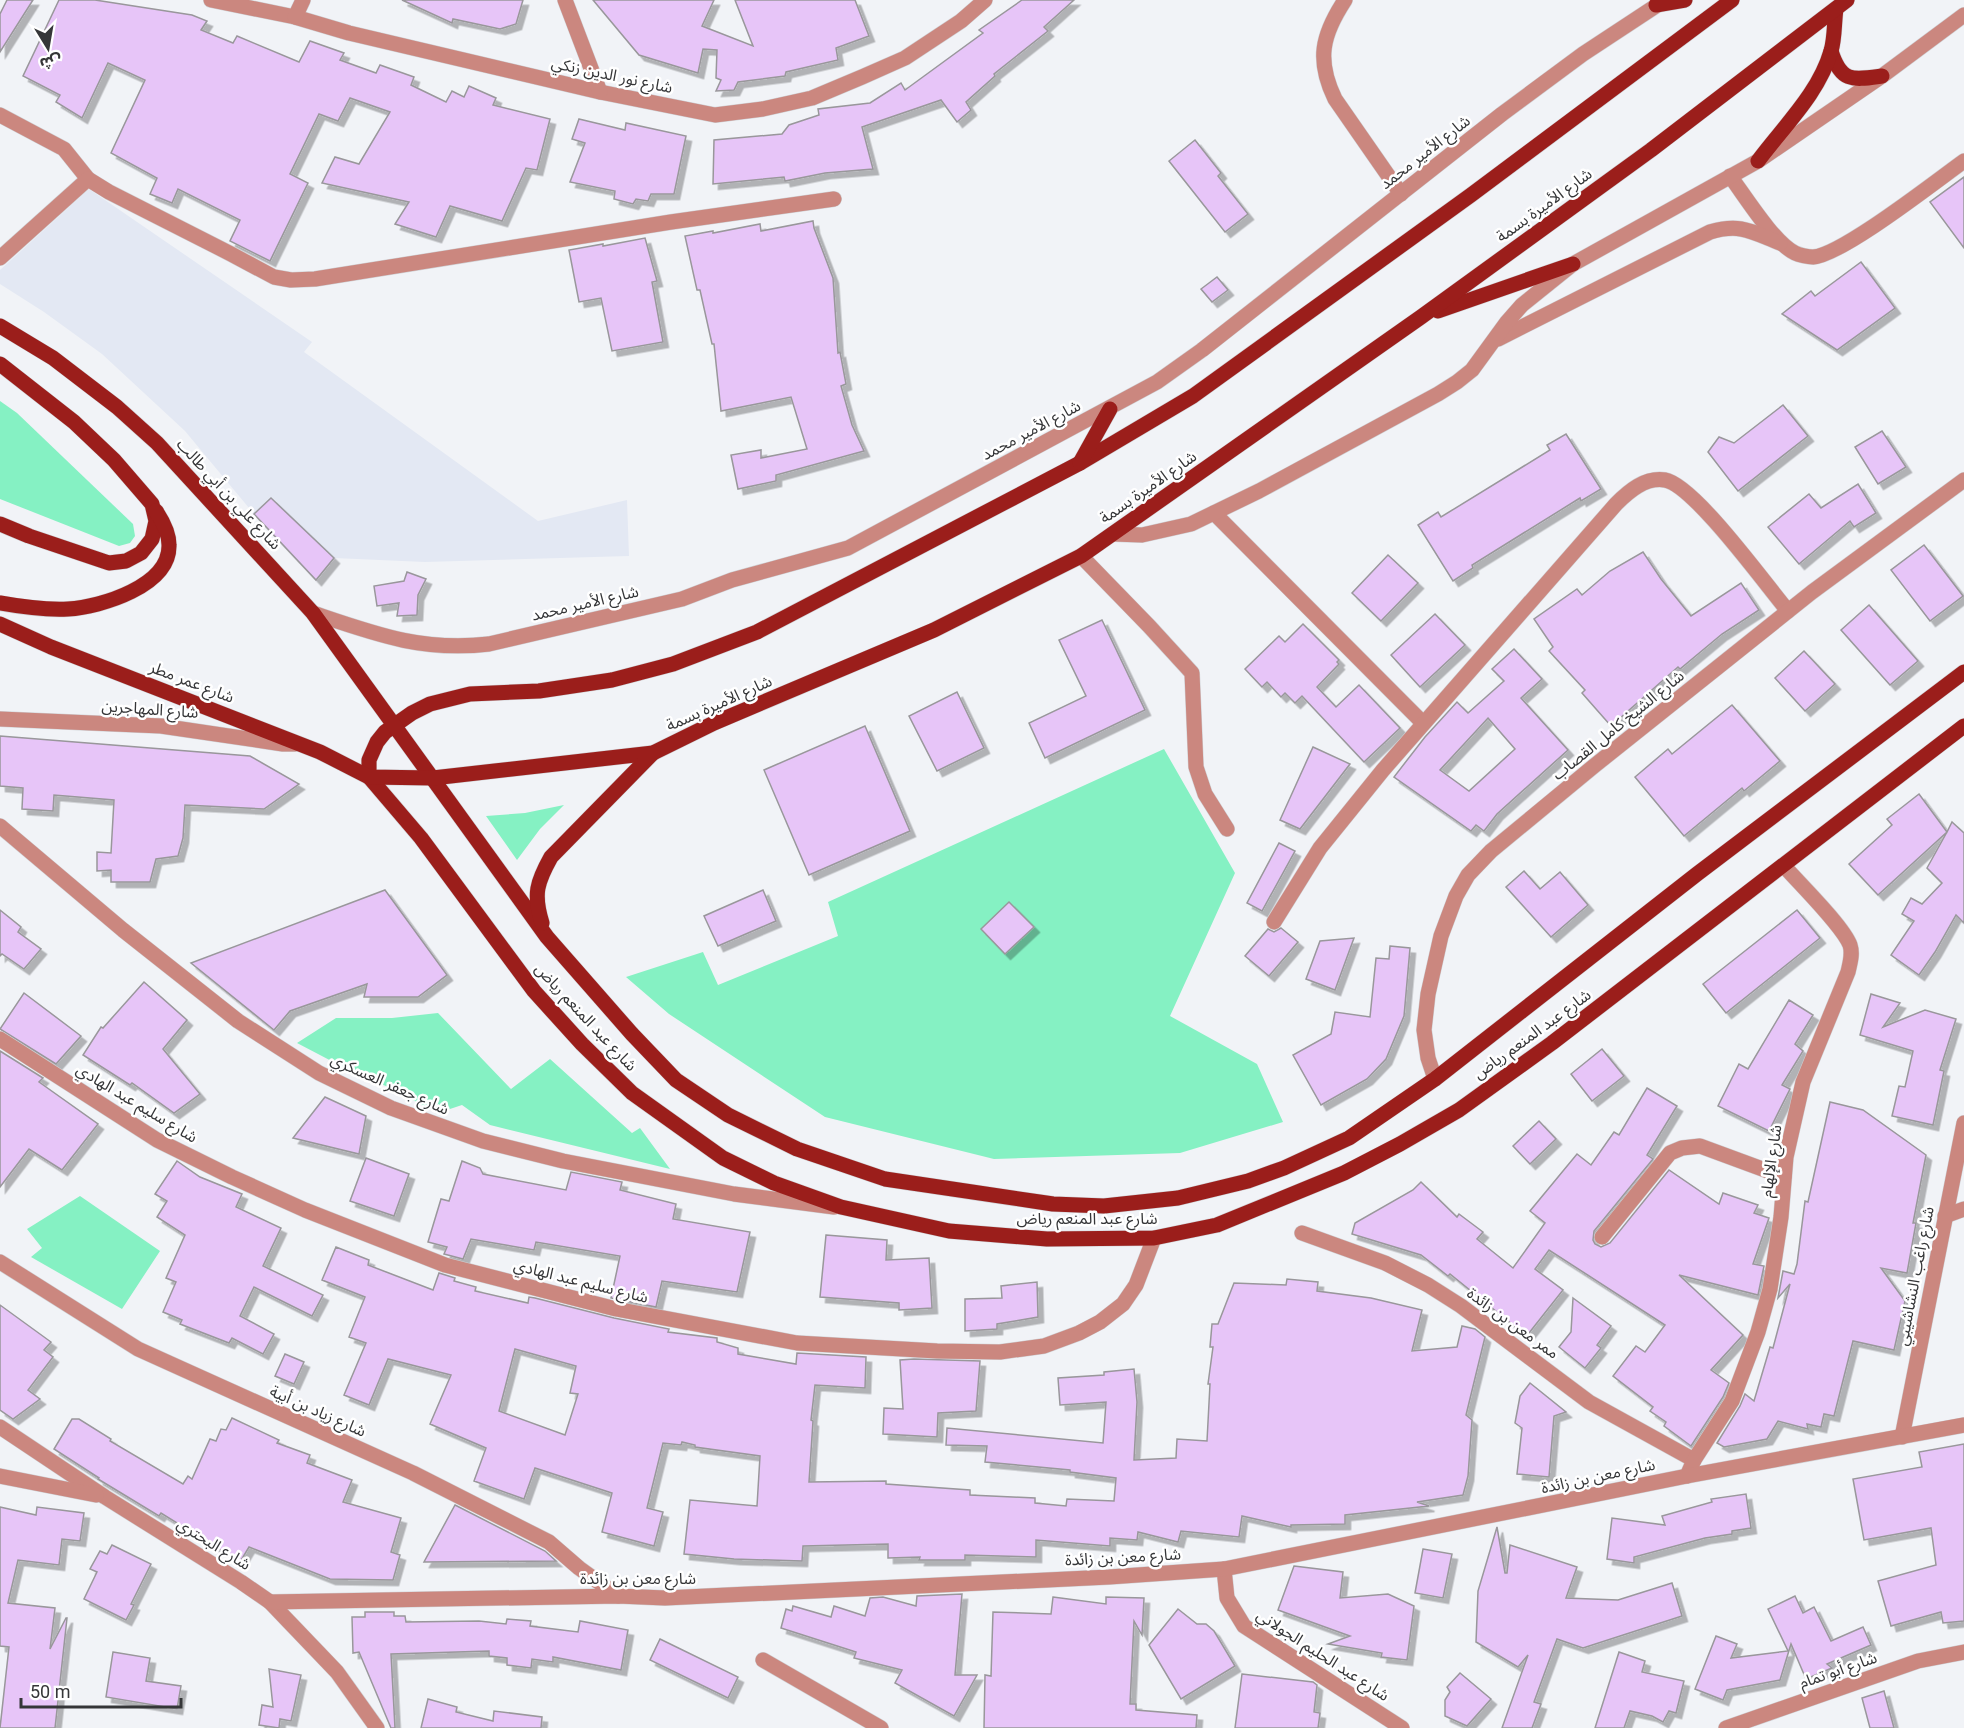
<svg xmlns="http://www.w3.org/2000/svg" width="1964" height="1728" font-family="Roboto,'Noto Sans Arabic',sans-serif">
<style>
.built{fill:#e3e8f3}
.green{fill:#85f1c3}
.building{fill:#e7c5f8;stroke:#99979b;stroke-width:1.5;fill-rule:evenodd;filter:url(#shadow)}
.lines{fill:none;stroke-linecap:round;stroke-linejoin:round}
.minor-casing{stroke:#cfd1d5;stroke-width:16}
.major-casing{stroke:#cfd1d5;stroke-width:16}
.minor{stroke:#cb877f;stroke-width:15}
.major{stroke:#9b1e1b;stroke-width:15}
.labels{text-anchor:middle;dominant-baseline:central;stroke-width:5;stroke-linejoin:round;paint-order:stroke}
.street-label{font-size:16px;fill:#353638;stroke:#fff}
</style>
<defs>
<filter id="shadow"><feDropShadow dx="5.5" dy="5.5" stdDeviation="0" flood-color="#0004"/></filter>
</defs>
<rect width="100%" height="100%" fill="#f1f3f7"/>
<path class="built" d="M89,189l223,153 -8,10 234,169 89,-21 2,56 -204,6 -91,-4 -18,22 -62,-66 -69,-83 -83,-77 -58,-42 -44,-28v-14z"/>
<g class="green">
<path d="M0,401l17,12 116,111 2,12 -5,7 -11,3 -119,-47z"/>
<path d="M1164,749l71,124 -65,143 87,48 26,58 -103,31 -186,6 -169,-42 -156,-103 -43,-37 77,-25 15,33 120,-49 -10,-34z"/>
<path d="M564,805l-24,24 -23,31 -31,-44 39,-3z"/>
<path d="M438,1013l73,76 39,-30 82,74 8,-5 30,41 -180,-44 -28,-20 -24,8 -52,-27 -24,-9 -65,-34 39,-25h56z"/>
<path d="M80,1196l80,55 -38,58 -91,-52 11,-9 -15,-19z"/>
</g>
<g class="building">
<path d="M7,0h26l-33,52v-38z"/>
<path d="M59,0h36l97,15 15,6 -6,9 32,13 4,-7 62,26 11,-21 34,12 -4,7 36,13 4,-8 34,12 -3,8 35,17 6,-11 12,6 5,-11 27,12 -3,7 57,14 -13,51 -11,-2 -24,53 -52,-15 -14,31 -41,-13 14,-22 -87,-19 13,-26 24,7 31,-52 -40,-14 -12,23 -19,-7 -29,60 18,9 -38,78 -40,-20 10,-21 -62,-31 -6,14 -22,-9 7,-16 -46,-25 34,-73 -37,-17 -26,55 -26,-16 4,-7 -37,-19z"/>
<path d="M402,0h121l-7,24 -16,5 -47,-10 -1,4z"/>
<path d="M593,0h121l-12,26 51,20 -18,-46h120l14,36 -33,12 2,12 -52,12 -1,4 -47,6 -4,8 -18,1 5,-11 -5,-2 1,-28 -14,-1 -5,24 -59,-18z"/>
<path d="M1022,0h52l-30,27 4,4 -54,43 1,2 -29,26 5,8 -14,12 -16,-22 -79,27 11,42 -48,4 -40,8 -1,-4 -71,7 1,-44 68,-6 7,-9 30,-10 -1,-6 52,-6 31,-20 4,7 78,-57 -4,-3z"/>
<path d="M579,119l46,11 1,-7 60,13 -12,58h-23l-3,7 -12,-2 -3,5 -19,-5 1,-8 -45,-9 15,-39 -13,-4z"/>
<path d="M1195,140l26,33 -3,3 30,38 -23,18 -56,-71z"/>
<path d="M1964,177v71l-34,-46z"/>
<path d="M813,221l1,7 19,50 5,75 2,-1 6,32 -5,2 11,39 12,26 -88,24v6l-38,8 -7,-34 30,-5v8l46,-9 -16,-52 -70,14 -7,-67h-2l-12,-54h-3l-12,-54 28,-5v2l47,-9 1,7z"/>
<path d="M645,238l12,43 -5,1 11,60 -51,9 -11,-53 -22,4 -10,-52 34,-6v2z"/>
<path d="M1861,262l34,46 -58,42 -55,-36 29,-23 4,5z"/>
<path d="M1217,277l11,13 -16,12 -11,-13z"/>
<path d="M1783,405l25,31 -70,55 -30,-39 11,-15 15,6z"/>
<path d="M1882,431l24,36 -28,17 -23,-37z"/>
<path d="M1566,434l35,55 -20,12 -1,-3 -108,67 1,3 -20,13 -35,-56 20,-13 3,5 109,-67 -3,-5z"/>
<path d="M1858,484l18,29 -22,14 -4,-6 -51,43 -31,-37 41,-33 12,14z"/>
<path d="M271,498l63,60 -18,22 -62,-66z"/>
<path d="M1924,545l39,51 -33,25 -39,-51z"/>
<path d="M1643,552l18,27 30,37 50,-33 18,27 -37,24 -42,35 -2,-2 -67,59 -29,-33 3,-3 -36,-39 4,-4 -19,-28 43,-30 5,6 28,-24z"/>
<path d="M1388,555l30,28 -37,38 -29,-28z"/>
<path d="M407,572l19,7 -8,16 -1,20 -20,1 2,-13 -22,3 -3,-20 30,-5z"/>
<path d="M1869,605l49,56 -28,24 -49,-55z"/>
<path d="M1435,614l30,31 -45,42 -29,-32z"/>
<path d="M1102,620l43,90 -100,48 -16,-35 57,-27 -27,-56z"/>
<path d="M1303,624l36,36 -2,2 2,2 -22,23 19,20 23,-22 41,43 -36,34 -62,-66 -7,7 -10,-10 -4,4 -14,-15 -5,5 -17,-18 34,-33 6,6z"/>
<path d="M1514,649l28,30 -21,19 47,52 -71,64 -13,17 -8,-6 -5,6 -77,-54 31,-40 32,-35 11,11 36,-32 -12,-12zM1488,718l27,31 -46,42 -29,-21z"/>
<path d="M1804,651l31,33 -30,27 -30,-33z"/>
<path d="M957,692l27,56 -47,23 -28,-55z"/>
<path d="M1732,705l48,56 -36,30 -2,-3 -58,48 -49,-59 33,-28 4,5z"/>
<path d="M865,726l45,105 -101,44 -45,-105z"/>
<path d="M0,736l250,20 49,28 -35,25 -79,-4 -2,33 -5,18 -22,3 -6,23h-39v-12l-14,1v-19l14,1 3,-53 -60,-5 -1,16 -31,-2 1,-21 -23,-2z"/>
<path d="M1313,747l37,17 -50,65 -20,-9z"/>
<path d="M1919,794l28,38 5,-10 12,11v90l-8,-8 -21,37 -16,23 -28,-20 23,-34 -12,-7 9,-16 11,6 20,-21 -15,-15 20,-36 -69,63 -29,-31 43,-39 -5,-6z"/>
<path d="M1279,843l16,8 -33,60 -15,-8z"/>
<path d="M1524,871l16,18 20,-17 28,33 -37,32 -45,-50z"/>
<path d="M385,890l62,85 -29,22h-54l3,-13 -77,27 -16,19 -83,-67z"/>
<path d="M763,890l13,31 -58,25 -14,-30z"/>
<path d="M1009,902l25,25 -29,27 -24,-25z"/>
<path d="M0,910l21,17 -3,5 23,17 -17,20 -22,-15 -2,2z"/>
<path d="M1797,910l23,28 -94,75 -23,-29z"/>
<path d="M1281,928l17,14 -29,34 -24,-20 23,-27 6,3z"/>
<path d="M1354,938l-19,52 -29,-11 14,-38z"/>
<path d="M1390,946l20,2 -6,68 -18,43 -19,20 -46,26 -28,-50 38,-21 4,-22 35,5 6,-59 13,1z"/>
<path d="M144,982l43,38 -24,29 37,45 -26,19 -42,-30 -2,2 -47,-30 18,-28 2,1z"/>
<path d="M24,993l57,43 -25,28 -56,-35z"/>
<path d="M1871,994l29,9 -17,24 42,-17 31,9 -16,51 4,1 -11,54 -41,-9 7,-30 6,1 8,-36 -53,-16z"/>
<path d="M1789,1000l24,15 -18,29 8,7 -21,34 8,4 -21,42 -51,-25 21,-42 9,5z"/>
<path d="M1602,1049l22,27 -32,25 -21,-27z"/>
<path d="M0,1051l43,27 -4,4 59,42 -36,46 -33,-21 -29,38z"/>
<path d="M1647,1088l30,18 -30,49 6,4 -59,72 -1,9 2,4 6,3 9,-4 59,-73 50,34 4,-11 35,12 -4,8 15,5 -16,46 11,2 -6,29 -79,-20 64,60 -32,35 18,13 -6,14 -32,49 -27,-20 2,-4 -16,-11 3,-4 -40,-31 23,-30 9,6 20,-27 -116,-75 -14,19 28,21 -34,43h-6l-73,-59 -2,2 -27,-21 -69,-21 3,-11 58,-33 8,-8 36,35 2,-3 24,18 -6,7 36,29 32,-45 -15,-12 47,-57 14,11 23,-33 5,3z"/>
<path d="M325,1097l41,19 -7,38 -66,-16z"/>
<path d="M1830,1102l33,8 63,45 -13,68h3l-9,50 -26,-5 24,33 -11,49 -41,-9 -19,75 -10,-2 -3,13 -14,-3 1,5 -30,-8 -11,18 -43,8 -7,-4 23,-37 5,-12 9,7 16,-54 3,1 17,-64 -12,14 5,-27 11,3 3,-10 8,-63 3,1z"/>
<path d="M1539,1121l17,18 -26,25 -17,-18z"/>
<path d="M366,1158l43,16 -15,42 -44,-15z"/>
<path d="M177,1161l23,16 42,17 -6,13 45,21 -18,38 60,29 -11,21 -58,-29 -14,29 34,18 -11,20 -31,-16 -3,5 -49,-19 2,-4 -19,-8 13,-30 -10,-4 19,-43 -28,-18 10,-16 -12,-7z"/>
<path d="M462,1161l18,7 3,6 83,16 5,-18 51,10 -2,8 56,14 -3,15 77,13 -13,60 -75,-11 -6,26 -45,-9 9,-42 -84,-14 -2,8 -63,-11 -8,20 -19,-5 3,-7 -19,-5 13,-43 8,2z"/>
<path d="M826,1235l61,5 -1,20 43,-2 3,50 -33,2v-7l-79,-6z"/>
<path d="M336,1247l33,13 -1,5 65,25 6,-17 16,5 -1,3 22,6 -1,4 53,12 1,-6 6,1 79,20 55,11 -1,3 49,6v4l21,6v6l58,10 1,-11 69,4 -1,31 -50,-3 -4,35 2,1 -4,61 77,-1v3l84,6v5l65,3v5l31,3 1,-7 47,2 2,-23 -46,-6v-2l-85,-8 2,-16 -41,-1 1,-17 156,15 3,-41 -46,3 -2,-27 46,-3v-3l30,-3 3,33 -3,58 42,-2 1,-19 30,2 3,-57h-2l5,-37h-3l2,-23h6l16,-41 52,2 1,-6 31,3 -1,9 54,7 51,12 -10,41 45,-4 5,-21 13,3 10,8 -19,78 6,5 -4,56 -5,19 -46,7 12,4 -84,9v9l-54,1v2l-49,-11 -3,21 -58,-6 -3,11 -40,-10 -1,8 -27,-2v8l-74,-6v17l-71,-2v5h-46l1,-3 -32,1v-14l-85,2 -1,15 -68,-2 -50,-5 6,-54 67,6 3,-50 -65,-9v-2l-13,-3 -1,3 -18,-2 -16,65 16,4 -9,34 -52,-14 10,-39 -77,-25 -11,31 -50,-18 12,-33 -56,-24 21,-49 -63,-16 -19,46 -25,-10 22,-52 -17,-6 16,-40 -43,-17zM515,1349l61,17 -6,27 8,1 -13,41 -66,-24z"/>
<path d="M1037,1282l1,35 -41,7v5l-32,2v-32l37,-1 -1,-12z"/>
<path d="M1573,1298l38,28 -14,19 4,3 -16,20 -26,-21 12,-15z"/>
<path d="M0,1305l51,37 -7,8 9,7 -25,33 12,9 -27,20 -13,-9z"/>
<path d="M285,1354l19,8 -10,22 -19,-8z"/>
<path d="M914,1359l66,2 -4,50 -38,2 -1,24 -54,-3 1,-26 19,1 -3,-49z"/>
<path d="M1530,1383l36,29 -12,4 -5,61 -32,-3 5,-46 -7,-5 5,-27z"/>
<path d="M232,1418l47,22 -2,3 33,12 -3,8 45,17 -9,22 58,16 -10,34 9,3 -7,25 -63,-1 -81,-32 -9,15 -79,-49 -2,3 -61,-37 1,-1 -45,-29 18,-30h7l32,20 -1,2 73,43 5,-8 4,3 18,-40 6,2 5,-12 5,1z"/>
<path d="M1964,1444v177l-21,2 -2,-11 -50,14 -13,-45 58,-16 -5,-37 -67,12 -11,-61 69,-12 -3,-15z"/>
<path d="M1746,1494l5,34 -19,3v3l-27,4 -71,19v6l-27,-4 5,-41 53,7 -3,-9 50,-14 -1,-3z"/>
<path d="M455,1505l90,46 11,10 -132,1z"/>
<path d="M0,1507l36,8 1,-8 47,6 -4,28 -18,-2 -3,26 -41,-5 -10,43 47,5 -5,41 16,-31h1l-12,110h-55l9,-81 -9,-1z"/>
<path d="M1497,1527l8,46h2l3,-28 67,22 -11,31 52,2 54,-17 10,33 -99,32 -26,-9 -23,63 7,2 -9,24h-30l26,-73 -10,12 -42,-25 2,-51z"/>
<path d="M112,1545l39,19 -20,40 3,1 -8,15 -42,-21 13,-27 -7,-3 10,-18 7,3z"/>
<path d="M1423,1549l29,5 -9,44 -28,-5z"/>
<path d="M1294,1566l49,6 -3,26 48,-4 26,12 -7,54 -26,-3 1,-4 -54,-9 22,-8 -72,-26z"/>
<path d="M962,1594l-7,81h22l-23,41 -59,-33 7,-13 -48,-12 2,-6 -75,-24 5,-19 6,2 1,-5 38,11 3,-11 31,10 5,-18 13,-1 33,9 1,-10z"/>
<path d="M1795,1596l8,17 11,-6 17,34 32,-14 8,18 -44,19 5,4 -26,11 -15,-35 -11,36 -53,10 -4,10 -28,-11 21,-53 21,8 -6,14 57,-7 -20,-42z"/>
<path d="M1053,1597l53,7v-7l38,1 -2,37 -8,-14 -4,83h6v6l61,5 -1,13h-212l1,-53 6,1 2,-64 58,2z"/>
<path d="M1178,1609l19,15h9l8,7 21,35 -54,33 -32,-54z"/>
<path d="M365,1612h29v4h11l1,6 73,-1 27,3 1,-5 24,2 -1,5 48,6 2,-11 48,9 -7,40 -68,-13v5l-21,-3 -1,9 -24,-3v-7l-18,-2v-5l-98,3 4,74h-4l-32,-76 -6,1 -1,-36h13z"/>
<path d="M660,1639l78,38 -10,21 -78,-38z"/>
<path d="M113,1652l37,6 -4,23 35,5 -4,23 -71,-12z"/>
<path d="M1619,1652l26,9 -3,11 42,9 -8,32 -7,-2 -6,11 -11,-6 -22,-5 -6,17h-29z"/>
<path d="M269,1669l32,6 -10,46 -11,-2 -1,9 -20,-3 3,-20 11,2z"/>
<path d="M1460,1673l31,26 -24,27 -22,-10v-16l5,-8 -3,-5z"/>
<path d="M1242,1674l71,8 4,3 -3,27 6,1 -2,15h-83z"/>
<path d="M1884,1691l10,37h-24l-8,-30z"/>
<path d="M428,1699l29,8 -1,5 37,9 1,-10 48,6 -1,11h-120z"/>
</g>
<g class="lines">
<defs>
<g id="minor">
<path d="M211,0l84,17 54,16 251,59 115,23 48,-6 49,-11 50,-21 43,-19 56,-37 24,-21"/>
<path d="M565,0l35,92"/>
<path d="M1345,0c-23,35 -29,60 -10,99l66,95"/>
<path d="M295,17l8,-17"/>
<path d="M0,115l64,34 24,30"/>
<path d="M1730,176c15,20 44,67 65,77 4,2 13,4 18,4 29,-2 123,-76 151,-96"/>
<path d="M0,258l88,-79 21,13 122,62 43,23 17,3 24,-1 356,-57 163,-23"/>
<path d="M1498,339l212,-107c31,-9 42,0 70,11"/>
<path d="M1214,513l208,209"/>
<path d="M1113,534l29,1 49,-11 68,-33 179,-97 19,-12 15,-12 35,-48 15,-17 51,-41 185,-103 124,-85 82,-61"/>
<path d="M1081,556l68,70 43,47 4,94 9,27 22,35"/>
<path d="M313,613c62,21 110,39 176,31l193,-45 50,-19 116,-32 309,-166 45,-32 300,-236 81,-60 82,-54"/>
<path d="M0,719l161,7 122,18h12"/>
<path d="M0,826l123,104 115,91 81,52 72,35 92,33 80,20 171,33 100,13"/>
<path d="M1274,922l46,-74 63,-78 233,-266c13,-13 29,-27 49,-24 29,5 101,105 123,131"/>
<path d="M0,1039l157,101 75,37 73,33 140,55 171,44 181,34 140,8 63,1 44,-6 35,-13 21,-11 23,-18 13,-19 18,-47"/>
<path d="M1435,1079l-7,-21 -4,-28 4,-36 13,-58 15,-40 12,-21 23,-24 103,-85 218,-174 152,-112"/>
<path d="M1945,1216l19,-7"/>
<path d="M1302,1233l83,30 43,22 33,21 128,96 105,58"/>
<path d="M1602,1237l68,-84 12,-5 18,-2 84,31"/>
<path d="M0,1262l138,87 275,124 136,69 30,26 39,28"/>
<path d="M0,1427l105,70 136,85 29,20 67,70 40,56"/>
<path d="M1902,1437l62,-314"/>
<path d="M0,1476l96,19"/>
<path d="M1687,1476l7,-16 38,-59 26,-69 12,-43 11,-72 5,-60 17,-75 45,-110c2,-9 5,-18 2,-27 -7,-19 -51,-62 -66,-79"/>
<path d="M1224,1569l3,29 17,28 158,102"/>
<path d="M270,1602l348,-6 47,2 444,-21 115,-8 463,-93 277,-51"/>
<path d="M763,1660l118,68"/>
<path d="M1726,1728l192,-67 46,-9"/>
</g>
<g id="major">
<path d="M1732,0l-261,195 -278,201 -113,67 -323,169 -84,32 -61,16 -73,11 -69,3 -40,10 -18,9 -27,19 -8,10 -8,18v17l52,61 113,153 48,53 50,49 91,65 51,25 67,24 108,24 98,8 107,-1 63,-13 127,-52 56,-29 59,-34 93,-67 412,-317"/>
<path d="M1656,5l29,-5"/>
<path d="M1831,51c10,32 22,29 51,25"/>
<path d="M1758,161c26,-35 61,-68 73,-110 4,-13 3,-29 5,-42"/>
<path d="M1438,311l135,-47"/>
<path d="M0,326l53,32 64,49 40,36 156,170 234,324 85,97 44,46 52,35 69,34 88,30 168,25 51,2 74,-8 70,-17 36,-13 65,-30 86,-59 262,-205 267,-202"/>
<path d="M0,364l74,58 40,38 38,44 4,17 -4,18 -11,14 -15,8 -17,2 -80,-27 -29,-12"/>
<path d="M1080,463l30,-54"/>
<path d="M0,603c22,4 46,7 68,6 33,-2 102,-23 101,-64 0,-11 -7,-25 -13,-34"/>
<path d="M0,624l51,23 269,105 49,25 64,1 220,-25 61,-30 220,-93 147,-74 340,-239 230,-167 196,-150"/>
<path d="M542,923c-9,-29 -5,-41 9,-66l102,-104"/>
</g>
</defs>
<use href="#minor" class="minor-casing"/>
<use href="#major" class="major-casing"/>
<use href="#minor" class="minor"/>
<use href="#major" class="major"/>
</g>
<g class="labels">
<g class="street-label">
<text transform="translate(612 75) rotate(12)">شارع نور الدين زنكي</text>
<text transform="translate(1425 152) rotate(-38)">شارع الأمير محمد</text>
<text transform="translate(1544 205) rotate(-36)">شارع الأميرة بسمة</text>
<text transform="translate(1031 430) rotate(-28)">شارع الأمير محمد</text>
<text transform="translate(1148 487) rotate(-35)">شارع الأميرة بسمة</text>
<text transform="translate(229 494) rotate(47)">شارع علي بن أبي طالب</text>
<text transform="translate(585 603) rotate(-13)">شارع الأمير محمد</text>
<text transform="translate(192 682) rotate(21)">شارع عمر مطر</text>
<text transform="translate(719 703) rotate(-24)">شارع الأميرة بسمة</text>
<text transform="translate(150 709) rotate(4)">شارع المهاجرين</text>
<text transform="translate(1618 725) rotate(-39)">شارع الشيخ كامل القصاب</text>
<text transform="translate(586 1017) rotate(47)">شارع عبد المنعم رياض</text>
<text transform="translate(1532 1034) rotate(-36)">شارع عبد المنعم رياض</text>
<text transform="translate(390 1084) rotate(24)">شارع جعفر العسكري</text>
<text transform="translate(137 1103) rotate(31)">شارع سليم عبد الهادي</text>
<text transform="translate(1771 1161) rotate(-82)">شارع الإلهام</text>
<text x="1087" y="1218">شارع عبد المنعم رياض</text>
<text transform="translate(1915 1276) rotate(-79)">شارع راغب النشاشيبي</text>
<text transform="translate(581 1281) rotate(14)">شارع سليم عبد الهادي</text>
<text transform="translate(1513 1323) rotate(36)">ممر معن بن زائدة</text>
<text transform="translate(318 1411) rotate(24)">شارع زياد بن أبية</text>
<text transform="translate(1598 1476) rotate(-12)">شارع معن بن زائدة</text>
<text transform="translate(214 1544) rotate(32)">شارع البحتري</text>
<text transform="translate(1123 1557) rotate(-3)">شارع معن بن زائدة</text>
<text x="638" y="1578">شارع معن بن زائدة</text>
<text transform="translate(1323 1655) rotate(33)">شارع عبد الحليم الجولاني</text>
<text transform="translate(1838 1670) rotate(-19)">شارع أبو تمام</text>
</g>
</g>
<g transform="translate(48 48) rotate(169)" stroke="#ffffff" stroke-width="4.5" paint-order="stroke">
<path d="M0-4.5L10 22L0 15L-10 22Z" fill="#353638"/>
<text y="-9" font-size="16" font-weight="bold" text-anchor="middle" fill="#353638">ش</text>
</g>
<path d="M21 1698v9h160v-9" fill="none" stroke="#353638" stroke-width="3"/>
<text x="30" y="1698" font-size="18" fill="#353638" stroke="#ffffff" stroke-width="4.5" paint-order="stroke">50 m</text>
</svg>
